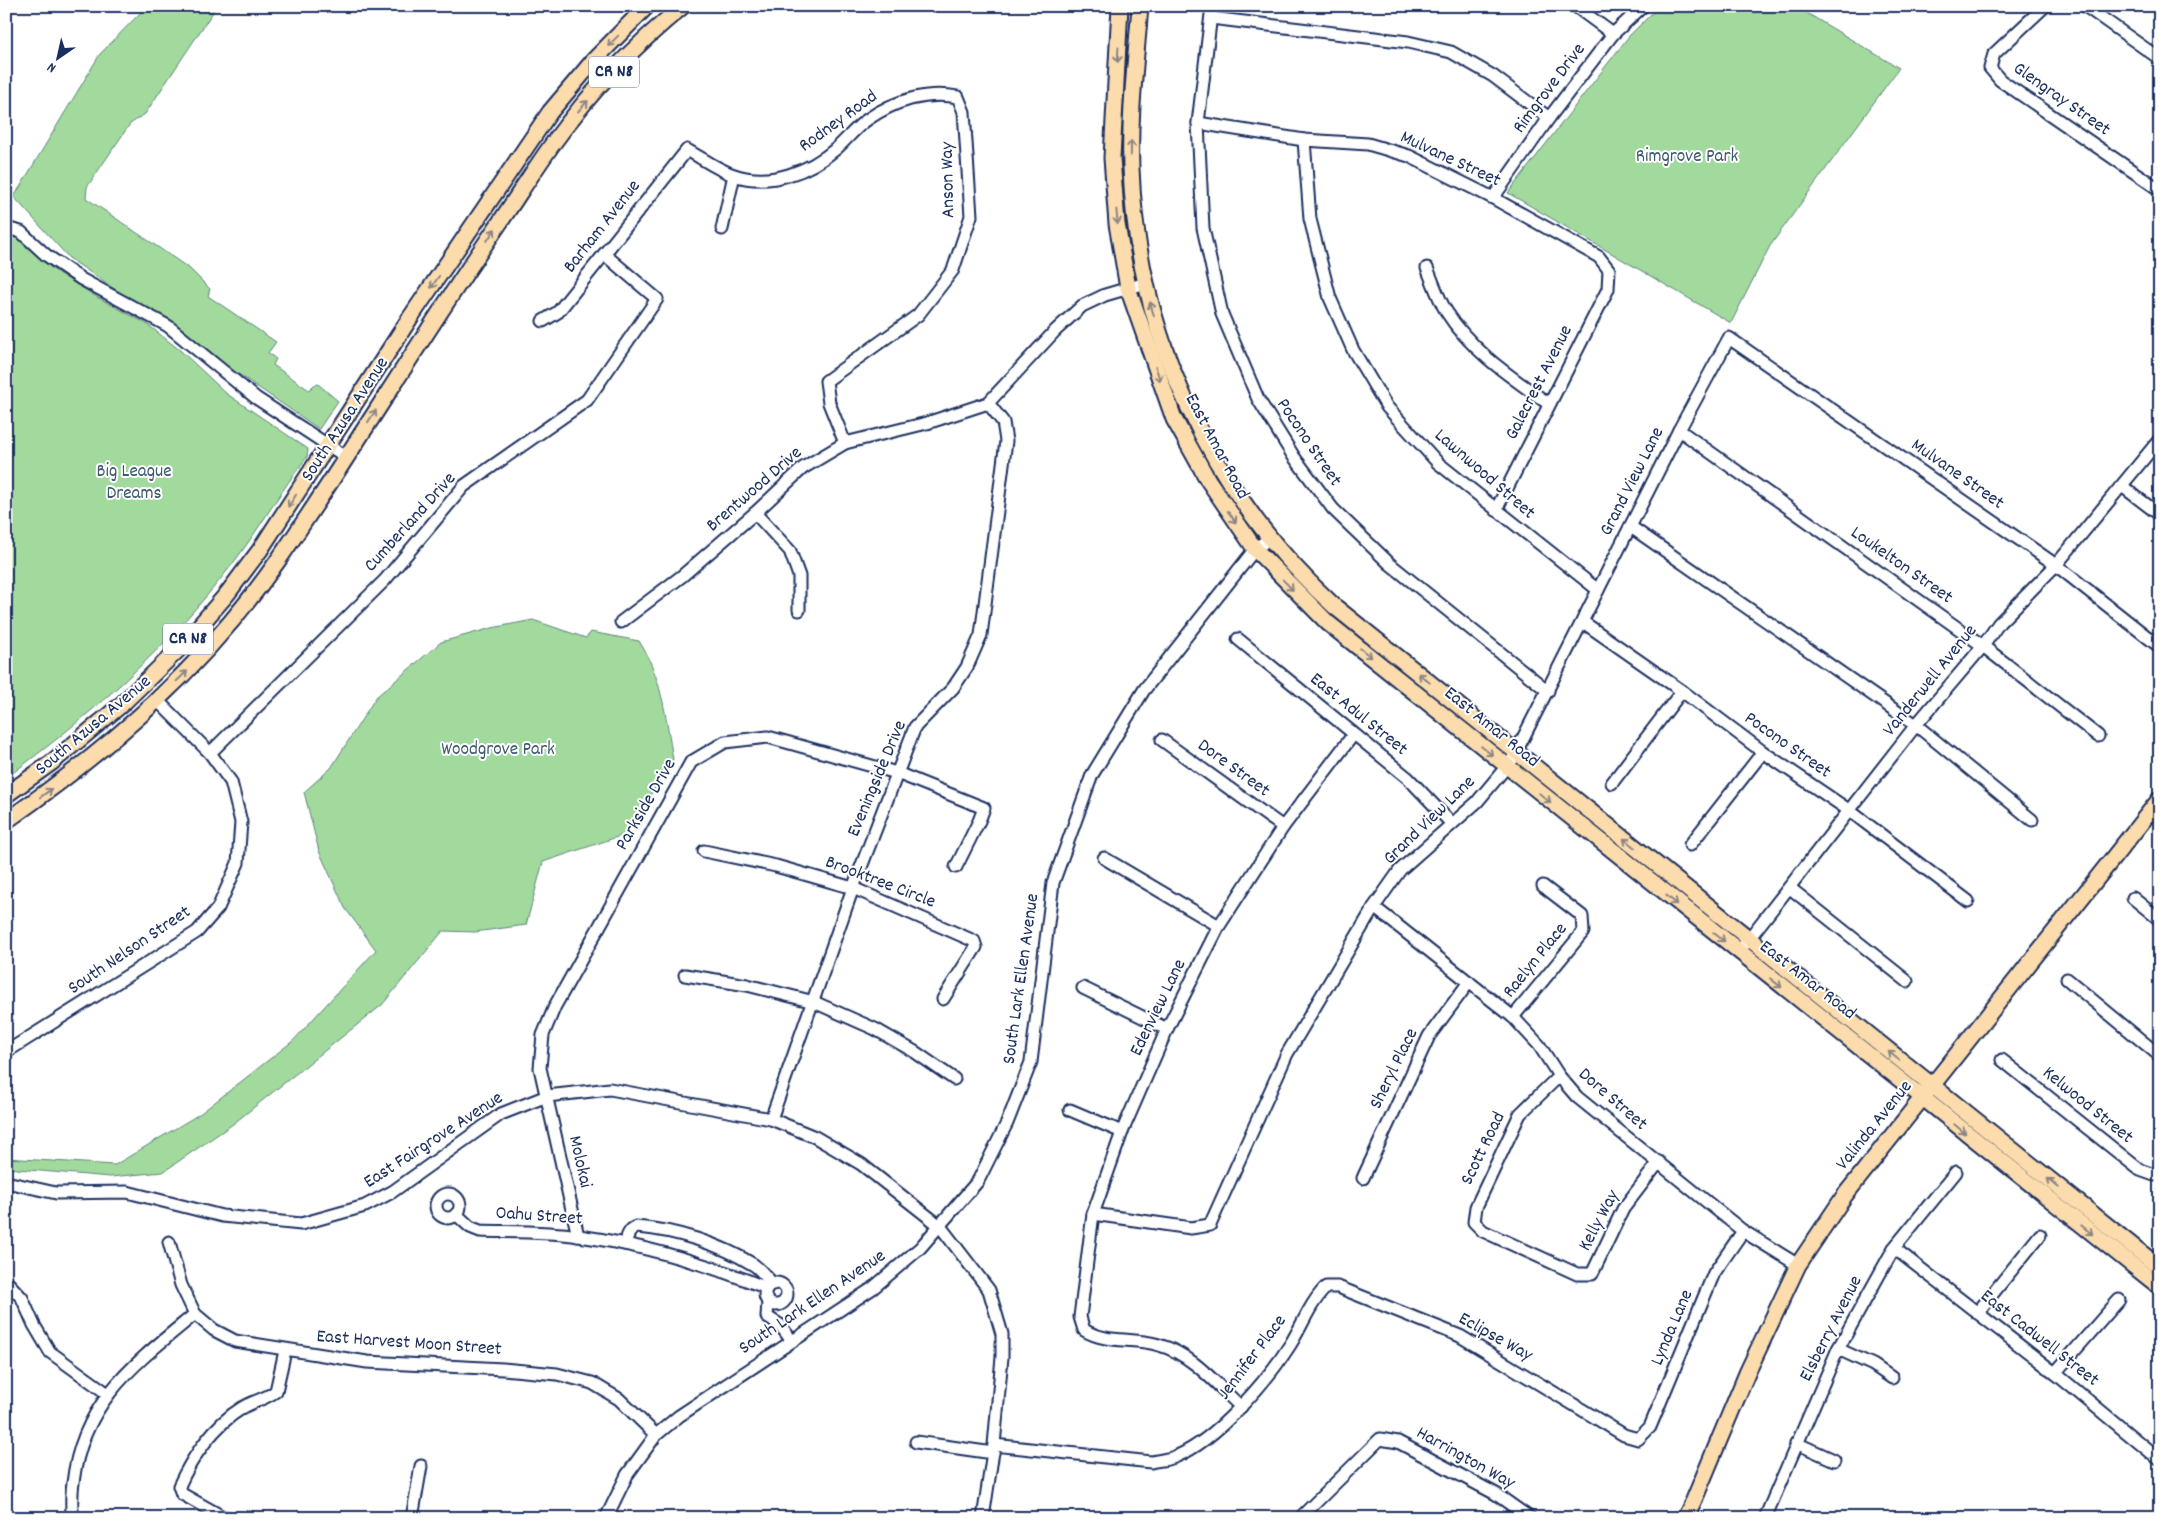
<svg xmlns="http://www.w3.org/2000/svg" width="2166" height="1524" font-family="Dekko,sans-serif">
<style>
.green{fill:#a2d99d;stroke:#5e847e}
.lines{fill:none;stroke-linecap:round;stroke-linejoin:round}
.minor-casing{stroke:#1b2f5e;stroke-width:15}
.major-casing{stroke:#1b2f5e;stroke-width:19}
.minor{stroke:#fff;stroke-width:11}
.major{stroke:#fcdcac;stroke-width:15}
.oneway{stroke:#8c8685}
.labels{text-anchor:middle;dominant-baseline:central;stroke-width:4;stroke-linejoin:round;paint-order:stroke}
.shield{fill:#fff;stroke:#5f6d8e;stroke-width:1}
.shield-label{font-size:18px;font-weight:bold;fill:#1b2f5e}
.street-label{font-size:19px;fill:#1b2f5e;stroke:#fff}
.park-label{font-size:19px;fill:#3d5a6e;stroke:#fff}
</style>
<rect width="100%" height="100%" fill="#fff"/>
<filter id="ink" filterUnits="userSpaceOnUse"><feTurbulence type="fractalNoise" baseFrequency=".02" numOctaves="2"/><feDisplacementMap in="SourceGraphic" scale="10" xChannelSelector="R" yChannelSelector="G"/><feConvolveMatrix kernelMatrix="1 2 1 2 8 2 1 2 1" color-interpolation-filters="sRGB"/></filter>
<g filter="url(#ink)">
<g class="green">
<path d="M147,6h70l-72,108 -15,10 -43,63 -1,11 104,71 20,20 -2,7 68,46 -8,11 8,6 -3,6 36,25 5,-5 4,-1 20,17 -19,28 -250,-171 -55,-61 86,-143z"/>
<path d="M1659,6h136l104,62 -129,178 -39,77 -223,-130 121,-157z"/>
<path d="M6,235l10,2 39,34 42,26 50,27 34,27 46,43 81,55 -1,8c-26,33 -47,71 -73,105 -65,85 -143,153 -228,216z"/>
<path d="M533,620l53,18 5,-6 48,9c23,36 27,77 34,118l-47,75 -83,28 -17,63 -51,7 -32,-1 -61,74 -149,119 -70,48 -53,5 -104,-9v-10l109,7 86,-52 93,-73 82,-90 -31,-42 -26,-57 -15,-59 27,-24 45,-71 65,-55 51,-14z"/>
</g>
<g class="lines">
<defs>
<g id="minor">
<path d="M1212,6l-14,117 5,105 19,86 36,85 36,58 39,52 57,55 158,127"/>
<path d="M1575,6l38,28"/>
<path d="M2045,6l-51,48 -4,14 10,12 160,110"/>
<path d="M2085,6l75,53"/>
<path d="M1211,18l197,24 43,10 42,24 56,42"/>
<path d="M1198,123l106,17 64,4 41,12 84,42 106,59 10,13 -1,19 -112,221"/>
<path d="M1304,140l6,79 20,79 23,52 34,57 51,56 160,127"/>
<path d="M1493,198l56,-80 64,-84 30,-28"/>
<path d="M6,228l15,4 25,23 35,24 87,47 88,72 90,59"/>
<path d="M722,229l12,-54"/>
<path d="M1427,268c6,14 11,30 19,43 25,40 65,66 103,93"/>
<path d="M543,321l15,-9 129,-162c15,8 31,20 47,25 36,12 75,-3 103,-27 10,-9 19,-21 31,-29 26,-18 58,-28 90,-22l6,15 7,104 -18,54 -35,45 -92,66 3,22 16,40"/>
<path d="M1679,430l304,216 115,90"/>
<path d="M2122,486l38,29"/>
<path d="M755,513l35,38 9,25v34"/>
<path d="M1631,527l285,198 116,95"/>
<path d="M621,622l61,-46 73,-63 48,-45 42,-25 82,-20 61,-20 67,-72 27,-25 23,-11 41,-12"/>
<path d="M1583,622l99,69 81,61 87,59 118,90"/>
<path d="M1238,639l170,139 44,46"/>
<path d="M1162,740l121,87"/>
<path d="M210,753l175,-173 79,-94 123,-86 70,-101 -53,-45"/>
<path d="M1612,783l70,-92"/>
<path d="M1690,845l73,-93"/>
<path d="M704,851l72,15 77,22 121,53 2,6 -33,52"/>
<path d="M1104,858l115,68"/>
<path d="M1790,888l117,93"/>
<path d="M2133,898l27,22"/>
<path d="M1374,907l139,110 26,28 20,31 18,21 166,134 55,34"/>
<path d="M1744,945l172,-220 67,-79 16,-23 57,-58 104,-126"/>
<path d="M685,975l62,10 67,17 61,27 40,23 39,27"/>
<path d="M2067,979l93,77"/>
<path d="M1083,988l84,41"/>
<path d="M1513,1017l70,-85 -1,-16 -39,-30"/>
<path d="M6,1052l191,-120 21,-24 20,-45 3,-41 -10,-40 -21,-29 -53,-53"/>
<path d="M2002,1060l138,110 14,5 6,-3"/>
<path d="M1559,1076l-39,38 -44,93 -2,15 9,9 94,43h15l31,-65 36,-47"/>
<path d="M1070,1110l52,22"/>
<path d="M771,1119l82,-231 62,-161 38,-39 14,-21 14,-32 25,-194 -3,-19 -15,-19"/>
<path d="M1363,1178l66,-142 40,-54"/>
<path d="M6,1182l50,11 71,-1 95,24 79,8 64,-18 27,-14 109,-78 46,-18 63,-7 161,30 44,18 46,27 79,62 49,64 13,44v23l-8,88 -11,73"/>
<circle cx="448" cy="1206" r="12"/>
<path d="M456,1214l14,13 10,4c33,1 67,0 99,5 65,9 128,28 188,52"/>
<path d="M1093,1214l98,14 19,-3 77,-171 87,-147 26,-37 77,-68 35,-42 167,-330 50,-92 327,227 104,82"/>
<path d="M578,1236l-38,-168 3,-33 12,-29 136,-244 34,-20 43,-5 129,36 87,35 -5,13 -23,46"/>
<path d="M169,1242l12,43 14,29 19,16 21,11 132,21 136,7 54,5 35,9 27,16 37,36"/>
<path d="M625,1244c2,-7 4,-15 11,-17 40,3 84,17 118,38 7,5 13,13 19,19"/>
<path d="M1894,1248l161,125 105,87"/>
<path d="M6,1281l16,17 12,27 16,27 58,42"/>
<circle cx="776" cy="1294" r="11"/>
<path d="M768,1302l-1,15 13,8 12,16"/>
<path d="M1977,1313l63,-78"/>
<path d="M1838,1349l35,16 19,13"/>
<path d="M2055,1373l64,-73"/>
<path d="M1241,1407c-25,-23 -49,-53 -82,-62 -25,-8 -52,-1 -75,-15l-4,-13 13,-103 29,-82 45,-103 52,-103 64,-99 70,-92"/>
<path d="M916,1442l77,11"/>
<path d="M1796,1443l38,17"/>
<path d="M994,1445l157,17c8,-2 18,-2 26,-6 39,-16 90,-75 113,-111 12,-19 20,-42 36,-58h12l122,49 164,99 14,4 12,-12 64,-154 29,-42"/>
<path d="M72,1518c0,-12 -1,-24 1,-35 9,-82 64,-121 122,-169"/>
<path d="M229,1518l-6,-1 -41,-23 -3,-8c13,-29 35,-61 63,-78 11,-7 24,-9 34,-17l9,-40"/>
<path d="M412,1518l9,-52"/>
<path d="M606,1518l21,-43 29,-40 23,-19 194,-128 47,-40 58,-67 29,-58 24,-61 22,-179 39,-108 52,-85 111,-141 15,-11"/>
<path d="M1300,1518l80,-79 18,3 98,52 34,24"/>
<path d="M1765,1518l73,-169 56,-101 62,-76"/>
</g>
<g id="major">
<path d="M1120,6l-8,152 5,66 11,64 46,131 34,61 47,69 73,74 832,664"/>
<path d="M1140,6c-4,54 -11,108 -9,162 6,168 80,325 203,438l826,662"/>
<path d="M6,795l45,-32 70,-58 62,-60 44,-51 33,-44 150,-232 140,-206 44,-52 53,-54"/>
<path d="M6,821c106,-74 199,-155 273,-262 74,-108 141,-220 215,-328 20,-29 39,-60 60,-89 36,-50 81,-97 129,-136"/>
<path d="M1685,1518l9,-18 54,-129 50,-106 47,-70 315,-396"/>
</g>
</defs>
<use href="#minor" class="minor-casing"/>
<use href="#major" class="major-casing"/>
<use href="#minor" class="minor"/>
<use href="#major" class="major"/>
</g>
<defs><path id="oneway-shaft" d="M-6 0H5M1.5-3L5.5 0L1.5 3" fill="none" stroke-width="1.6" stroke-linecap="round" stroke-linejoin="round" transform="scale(1.25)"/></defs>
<g class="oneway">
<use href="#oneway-shaft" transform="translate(613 41) rotate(134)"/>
<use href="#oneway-shaft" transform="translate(1118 55) rotate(93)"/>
<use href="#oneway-shaft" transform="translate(583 106) rotate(-48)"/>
<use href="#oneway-shaft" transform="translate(1131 148) rotate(-89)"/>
<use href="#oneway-shaft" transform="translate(1117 217) rotate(85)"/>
<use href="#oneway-shaft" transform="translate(491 235) rotate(-56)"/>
<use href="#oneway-shaft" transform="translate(435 282) rotate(124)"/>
<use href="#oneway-shaft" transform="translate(1152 309) rotate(-105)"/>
<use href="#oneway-shaft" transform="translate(1158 374) rotate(71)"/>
<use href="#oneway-shaft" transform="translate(372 416) rotate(-57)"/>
<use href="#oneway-shaft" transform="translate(292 501) rotate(123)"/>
<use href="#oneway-shaft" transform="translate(1232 517) rotate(55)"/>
<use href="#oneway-shaft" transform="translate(1288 585) rotate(46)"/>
<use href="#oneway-shaft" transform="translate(1366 653) rotate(39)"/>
<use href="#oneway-shaft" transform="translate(182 676) rotate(-44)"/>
<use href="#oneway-shaft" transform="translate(1424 678) rotate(-141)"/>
<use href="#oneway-shaft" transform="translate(1487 751) rotate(39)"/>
<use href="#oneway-shaft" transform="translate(46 793) rotate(-36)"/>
<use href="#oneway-shaft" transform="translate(1545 798) rotate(39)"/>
<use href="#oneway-shaft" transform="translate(1629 843) rotate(-141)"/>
<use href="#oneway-shaft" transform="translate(1672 900) rotate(39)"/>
<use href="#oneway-shaft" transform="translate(1719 937) rotate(39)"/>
<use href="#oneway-shaft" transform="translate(1776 983) rotate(38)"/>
<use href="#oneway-shaft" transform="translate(1894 1056) rotate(-141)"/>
<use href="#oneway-shaft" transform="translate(1960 1129) rotate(39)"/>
<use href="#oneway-shaft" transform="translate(2053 1183) rotate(-141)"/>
<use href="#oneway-shaft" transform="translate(2087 1230) rotate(39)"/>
</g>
</g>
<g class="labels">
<g class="shield">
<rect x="589" y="56.5" width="50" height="31" rx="4"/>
<rect x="163" y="623.5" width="50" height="31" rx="4"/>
</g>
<g class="shield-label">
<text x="614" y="72">CR N8</text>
<text x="188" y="639">CR N8</text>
</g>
<g class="street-label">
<text transform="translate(1550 89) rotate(-53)">Rimgrove Drive</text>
<text transform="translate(2061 100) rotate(35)">Glengray Street</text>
<text transform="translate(839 122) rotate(-36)">Rodney Road</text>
<text transform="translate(1450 160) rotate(25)">Mulvane Street</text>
<text transform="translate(949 180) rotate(-91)">Anson Way</text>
<text transform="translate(603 227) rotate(-52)">Barham Avenue</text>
<text transform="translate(1540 383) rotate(-63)">Galecrest Avenue</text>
<text transform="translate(346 420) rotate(-57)">South Azusa Avenue</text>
<text transform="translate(1308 443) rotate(56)">Pocono Street</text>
<text transform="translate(1216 447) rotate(62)">East Amar Road</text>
<text transform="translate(1484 475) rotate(41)">Lawnwood Street</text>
<text transform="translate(1957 475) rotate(35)">Mulvane Street</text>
<text transform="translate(1633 482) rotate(-63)">Grand View Lane</text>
<text transform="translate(755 490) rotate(-41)">Brentwood Drive</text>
<text transform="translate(411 523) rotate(-48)">Cumberland Drive</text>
<text transform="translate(1901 566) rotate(35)">Loukelton Street</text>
<text transform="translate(1931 681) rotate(-51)">Vanderwell Avenue</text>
<text transform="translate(1358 715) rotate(39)">East Adul Street</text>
<text transform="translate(94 726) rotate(-40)">South Azusa Avenue</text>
<text transform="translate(1491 728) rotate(39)">East Amar Road</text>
<text transform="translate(1787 746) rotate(35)">Pocono Street</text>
<text transform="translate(1233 769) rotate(36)">Dore Street</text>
<text transform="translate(878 779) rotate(-67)">Eveningside Drive</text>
<text transform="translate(647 805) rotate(-60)">Parkside Drive</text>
<text transform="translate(1430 821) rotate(-44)">Grand View Lane</text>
<text transform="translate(880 883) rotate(21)">Brooktree Circle</text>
<text transform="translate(130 951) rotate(-34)">South Nelson Street</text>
<text transform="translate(1536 961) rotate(-51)">Raelyn Place</text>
<text transform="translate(1022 979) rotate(-82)">South Lark Ellen Avenue</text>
<text transform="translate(1807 981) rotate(38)">East Amar Road</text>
<text transform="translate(1159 1008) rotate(-64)">Edenview Lane</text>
<text transform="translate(1395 1069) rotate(-64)">Sheryl Place</text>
<text transform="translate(1612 1100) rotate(41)">Dore Street</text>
<text transform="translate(2087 1106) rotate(39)">Kelwood Street</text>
<text transform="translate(1875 1126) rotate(-51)">Valinda Avenue</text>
<text transform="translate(434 1141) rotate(-33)">East Fairgrove Avenue</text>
<text transform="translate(1484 1149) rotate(-64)">Scott Road</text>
<text transform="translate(579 1162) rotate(77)">Molokai</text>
<text transform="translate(539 1217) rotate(4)">Oahu Street</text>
<text transform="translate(1600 1221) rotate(-62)">Kelly Way</text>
<text transform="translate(813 1303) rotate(-34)">South Lark Ellen Avenue</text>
<text transform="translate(1673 1328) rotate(-67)">Lynda Lane</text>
<text transform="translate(1832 1329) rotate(-63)">Elsberry Avenue</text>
<text transform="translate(1495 1338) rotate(29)">Eclipse Way</text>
<text transform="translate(2039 1339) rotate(38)">East Cadwell Street</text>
<text transform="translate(409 1344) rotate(4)">East Harvest Moon Street</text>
<text transform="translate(1253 1358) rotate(-53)">Jennifer Place</text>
<text transform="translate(1465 1459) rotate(29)">Harrington Way</text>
</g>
<g class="park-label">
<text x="1687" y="157">Rimgrove Park</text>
<text x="134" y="472">Big League<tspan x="134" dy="22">Dreams</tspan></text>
<text x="498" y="750">Woodgrove Park</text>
</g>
</g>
<rect width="2166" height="1524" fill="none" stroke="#fff" stroke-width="25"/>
<rect x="12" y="12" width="2141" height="1499" fill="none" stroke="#1b2f5e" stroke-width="2" filter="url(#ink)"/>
<g transform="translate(58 58) rotate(214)" stroke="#ffffff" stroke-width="4" paint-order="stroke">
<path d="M0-4L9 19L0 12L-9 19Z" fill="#1b2f5e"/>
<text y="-8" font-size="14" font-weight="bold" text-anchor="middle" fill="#1b2f5e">N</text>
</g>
</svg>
